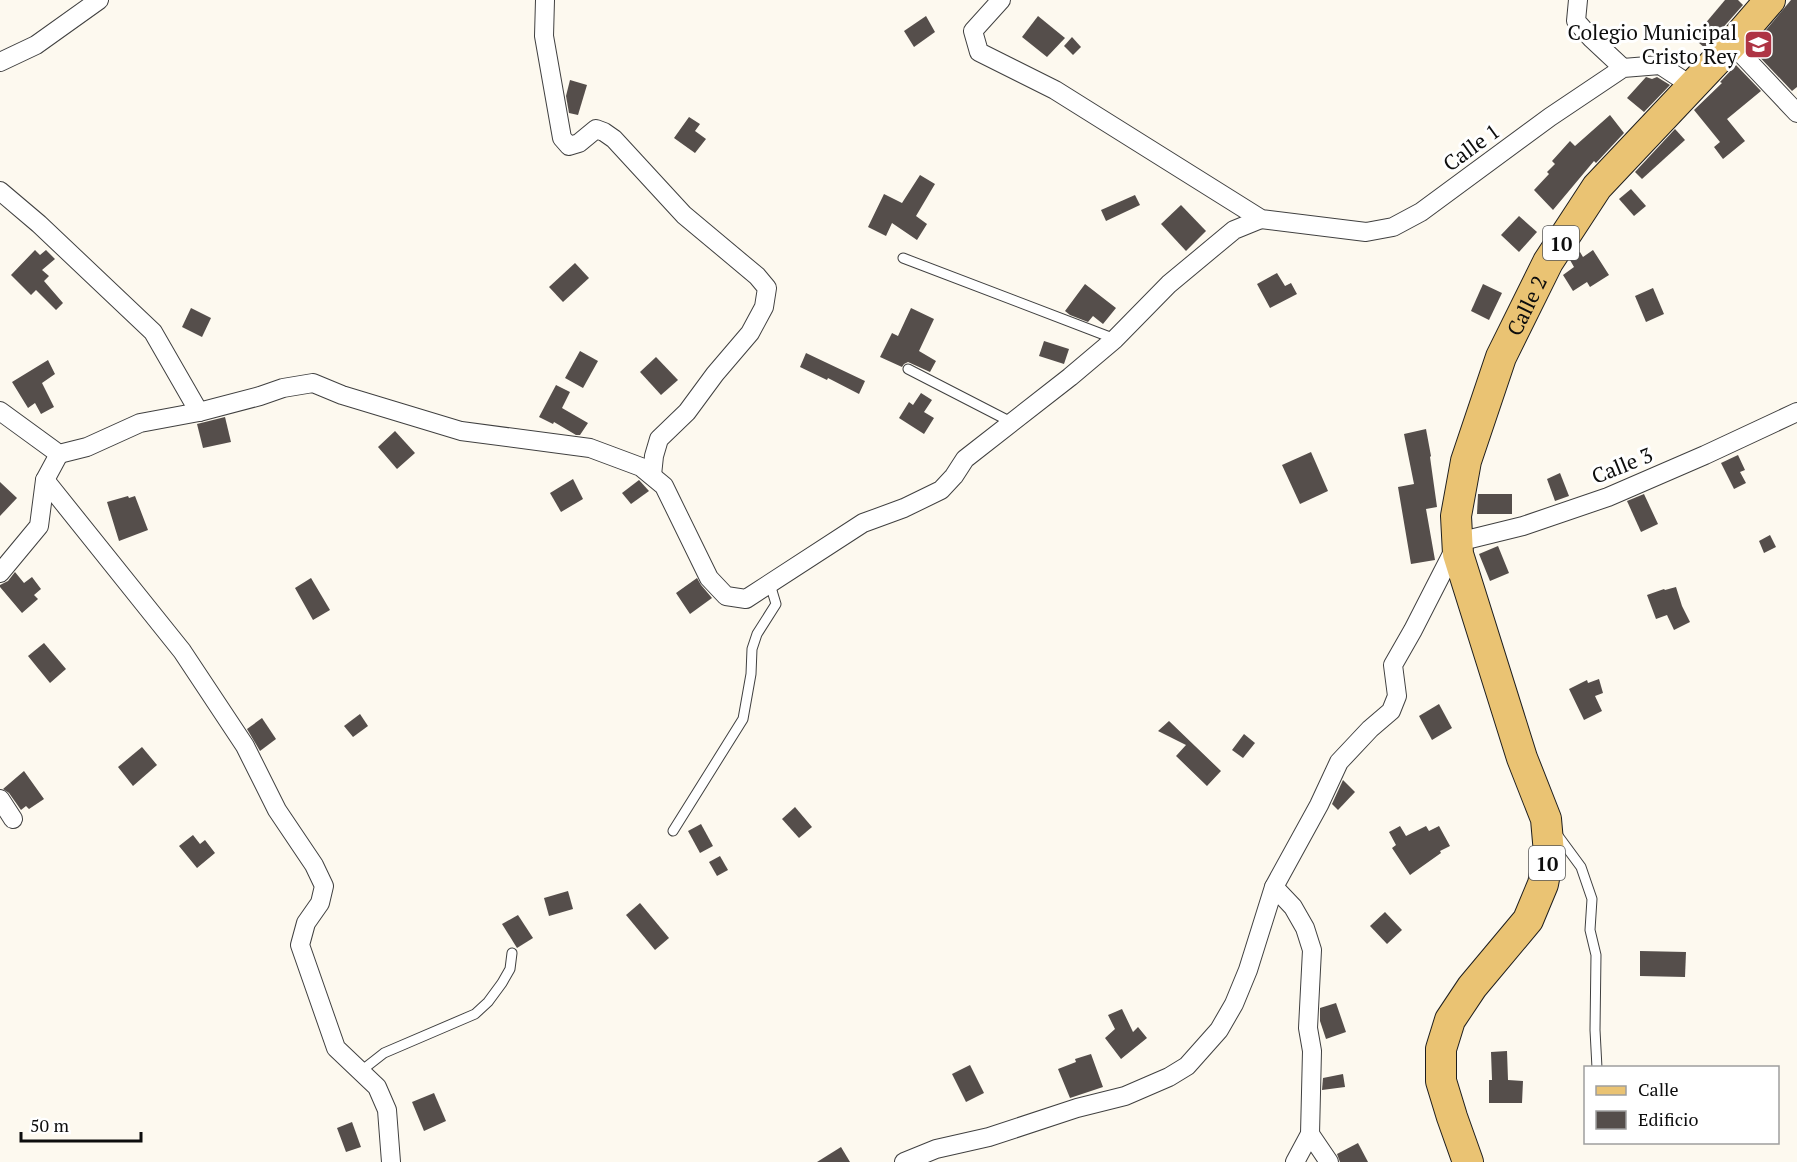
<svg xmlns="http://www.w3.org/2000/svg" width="1797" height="1162" font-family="'PT Serif',serif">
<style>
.building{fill:#554e4b}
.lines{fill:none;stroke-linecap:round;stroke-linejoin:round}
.service-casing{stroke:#404040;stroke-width:11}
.minor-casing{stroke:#404040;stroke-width:20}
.primary-casing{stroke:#1e1e1e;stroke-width:32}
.service{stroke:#fff;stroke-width:9}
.minor{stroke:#fff;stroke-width:18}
.primary{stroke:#eac373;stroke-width:30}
.labels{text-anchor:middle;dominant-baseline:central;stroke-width:6;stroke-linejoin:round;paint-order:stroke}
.shield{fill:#fff;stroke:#565656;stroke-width:1.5}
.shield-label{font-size:20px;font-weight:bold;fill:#0d0d0d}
.poi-label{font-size:21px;fill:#0d0d0d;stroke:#fff;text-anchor:end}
.street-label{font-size:21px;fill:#0d0d0d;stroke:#fff}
</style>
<rect width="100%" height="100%" fill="#fdf9ef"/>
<g class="building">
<path d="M1725,0h13l5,5 -38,43 -12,-10z"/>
<path d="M1791,0h6v87l-5,4 -41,-43z"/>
<path d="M926,16l9,16 -21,15 -10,-16z"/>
<path d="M1038,16l27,22 -18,19 -25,-20z"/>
<path d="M1072,37l9,10 -8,8 -9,-9z"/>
<path d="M1736,65l25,26 -34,28 18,22 -22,18 -9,-12 6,-5 -26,-32 28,-27 -2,-1z"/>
<path d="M1646,77l6,2 5,-2 13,8 -26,27 -17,-14z"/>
<path d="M570,80l17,5 -9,30 -9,-2 -3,-17z"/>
<path d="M1610,115l14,18 -28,30 -2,-2 -41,49 -19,-20 15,-16 -2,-2 8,-8 -3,-3 18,-20 5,5z"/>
<path d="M689,117l11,7 -5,7 11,8 -11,14 -21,-15z"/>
<path d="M1675,129l10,11 -43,39 -7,-7z"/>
<path d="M920,175l15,9 -19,32 11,8 -10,16 -25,-17 -6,13 -18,-9 16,-33 18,9z"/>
<path d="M1631,189l15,17 -12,10 -15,-17z"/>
<path d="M1135,195l5,10 -34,16 -5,-11z"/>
<path d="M1181,205l25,26 -20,20 -25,-27z"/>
<path d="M1519,216l18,16 -18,20 -18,-17z"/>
<path d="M35,250l5,5 6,-5 9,9 -13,11 7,6 -5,5 19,22 -7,7 -20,-20 -5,5 -20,-20z"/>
<path d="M1593,250l16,25 -19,12 -3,-5 -14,9 -10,-16 11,-8 -4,-7 10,-8 3,5z"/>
<path d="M575,263l14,15 -26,24 -14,-15z"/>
<path d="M1277,273l8,13 6,-3 6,11 -27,14 -13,-24z"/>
<path d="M1085,284l31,24 -13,16 -10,-8 -5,6 -18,-7 -5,-4z"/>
<path d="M1483,284l19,9 -13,27 -18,-9z"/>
<path d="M1653,288l11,26 -18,8 -11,-26z"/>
<path d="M191,308l20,10 -9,19 -20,-10z"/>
<path d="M911,308l23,11 -15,32 17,10 -6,11 -22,-10 -4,2 -2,3 -22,-10 12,-24 6,3z"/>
<path d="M1044,341l25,8 -5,15 -25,-8z"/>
<path d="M580,351l18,10 -15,27 -18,-10z"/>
<path d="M806,353l59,28 -6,13 -31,-16 -1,2 -27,-13z"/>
<path d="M656,357l22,23 -17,15 -21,-23z"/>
<path d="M48,360l7,14 -13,9 12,24 -13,7 -6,-11 -7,5 -16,-26z"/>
<path d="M556,385l14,7 -8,16 26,15 -8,12h-4l-22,-13 -1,2 -14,-7z"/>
<path d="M921,393l11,7 -8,12 10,6 -10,16 -25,-16 10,-16 4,3z"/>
<path d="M225,417l6,25 -28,6 -6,-24z"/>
<path d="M1426,429l5,27 -1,1 7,50 -11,2 9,51 -24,4 -13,-77 16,-3 -10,-50z"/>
<path d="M395,431l20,22 -18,16 -19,-22z"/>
<path d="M1311,452l17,39 -28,13 -18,-39z"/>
<path d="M1738,455l7,15 -5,2 6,11 -12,6 -13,-26z"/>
<path d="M1560,473l9,23 -14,5 -8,-22z"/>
<path d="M573,479l10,20 -22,13 -11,-19z"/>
<path d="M639,480l10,11 -18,13 -9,-11z"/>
<path d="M0,482l17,16 -17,18z"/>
<path d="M1478,494h34v20h-35z"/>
<path d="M1644,494l14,30 -17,8 -14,-31z"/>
<path d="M128,496l1,2 6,-2 13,34 -29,11 -12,-39z"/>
<path d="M1770,535l6,12 -12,6 -5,-12z"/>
<path d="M1498,546l11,27 -19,8 -11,-27z"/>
<path d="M15,572l9,11 8,-6 9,12 -7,6 4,4 -16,14 -22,-26v-2l8,-4z"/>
<path d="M311,578l19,32 -17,10 -18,-32z"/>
<path d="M697,578l4,7 11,13 -22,16 -14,-21z"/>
<path d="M1676,587l6,19 8,16 -16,8 -7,-15 -11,4 -9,-24 17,-6 1,1z"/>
<path d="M44,643l22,26 -16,14 -22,-27z"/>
<path d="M1599,679l4,14 -8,3 7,15 -18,9 -15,-31 18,-9 1,3z"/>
<path d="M1439,704l13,24 -20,12 -13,-24z"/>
<path d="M360,714l8,12 -15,11 -9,-11z"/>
<path d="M262,718l14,21 -16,12 -13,-22z"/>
<path d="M1169,721l52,50 -14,15 -31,-30 10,-11 -28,-14z"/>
<path d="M1244,734l11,9 -12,15 -11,-8z"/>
<path d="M142,747l15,18 -24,21 -15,-19z"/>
<path d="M24,771l20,28 -15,10 -3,-3 -5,4 -12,-17 -6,-4z"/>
<path d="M1343,780l12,12 -17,18 -6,-6z"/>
<path d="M795,807l17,20 -13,11 -17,-19z"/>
<path d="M701,824l12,22 -13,7 -12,-22z"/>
<path d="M1400,826l6,10 20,-10 3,5 10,-5 11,20 -10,5 1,2 -31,22 -18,-27 4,-3 -7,-13z"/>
<path d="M193,835l7,9 5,-4 10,13 -18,15 -18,-22z"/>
<path d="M720,856l8,14 -11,6 -8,-14z"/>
<path d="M568,891l5,18 -24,7 -5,-18z"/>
<path d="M640,903l29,35 -14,12 -29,-35z"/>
<path d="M1385,912l17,18 -15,14 -17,-18z"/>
<path d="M518,915l15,23 -16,10 -15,-24z"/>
<path d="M1640,951l46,1 -1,25 -45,-1z"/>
<path d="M1336,1003l10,29 -20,7 -6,-18v-13z"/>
<path d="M1122,1009l11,23 5,-5 9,11 -26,21 -16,-21 10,-9 -7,-14z"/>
<path d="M1507,1051l1,29 15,1 -1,22h-33v-23h3l-1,-28z"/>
<path d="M1091,1054l12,33 -33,11 -12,-29 18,-7 -1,-3z"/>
<path d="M970,1065l14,28 -18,9 -14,-28z"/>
<path d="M1343,1074l2,13 -23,3 1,-12z"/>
<path d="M434,1093l12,28 -22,10 -12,-29z"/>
<path d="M352,1122l9,25 -15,5 -9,-24z"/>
<path d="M1358,1143l10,19h-28l-3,-8z"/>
<path d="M841,1147l9,15h-33z"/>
</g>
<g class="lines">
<defs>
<g id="service">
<path d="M903,258l212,81"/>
<path d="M908,369l103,53"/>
<path d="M673,831l70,-112 8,-45 1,-25 5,-15 19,-30 -6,-20"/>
<path d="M1556,833l25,34 11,32 -2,31 6,25 -1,75 2,38"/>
<path d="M361,1071l23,-18 91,-39 13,-12 14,-19 8,-14 2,-16"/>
</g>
<g id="minor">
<path d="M545,0l-1,36 18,102 7,8 10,-3 17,-14 8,3 10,7 70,76 73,61 10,12 -3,19 -14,26 -35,41 -28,38 -28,27 -5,17 -2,19"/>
<path d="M1001,0l-28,31 6,21 76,38 206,129 105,13 27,-5 28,-15 129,-95 73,-49 37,-3 32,21"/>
<path d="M1578,0l-2,21 16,18 31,29"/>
<path d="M1732,44l65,69"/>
<path d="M0,62l36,-17 63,-45"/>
<path d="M0,191l39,33 114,108 46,80"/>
<path d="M0,411l59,43 28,-7 53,-24 59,-11 61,-16 23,-8 30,-5 29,12 119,36 129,17 51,19 23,19 45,92 17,18 20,3 117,-76 41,-15 37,-18 13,-14 11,-17 105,-82 45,-38 54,-55 65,-54 27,-11"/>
<path d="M45,480l137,171 63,95 32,64 37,55 10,21 -4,17 -14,20 -6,22 36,103 41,39 10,23 4,52"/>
<path d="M0,573l39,-47 6,-46 14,-26"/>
<path d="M0,799l13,20"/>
<path d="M1274,887l19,20 12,21 7,22 -4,78 4,23 -2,83 -15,28"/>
<path d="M1310,1134l19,28"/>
<path d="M904,1162l32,-13 53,-12 88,-29 48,-12 44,-19 18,-11 32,-36 15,-26 14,-34 26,-83 45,-82 20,-43 31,-33 21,-18 6,-15 -4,-31 20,-35 45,-88 65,-16 85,-29 97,-42 92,-43"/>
</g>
<g id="primary">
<path id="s1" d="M1468,1162l-16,-45 -11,-36v-32l9,-29 22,-33 56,-67 15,-36 6,-31 -3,-34 -24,-61 -64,-204 -2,-38 10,-55 35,-104 47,-95 49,-75 135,-143 38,-44"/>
</g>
</defs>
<use href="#service" class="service-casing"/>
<use href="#minor" class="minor-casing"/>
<use href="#primary" class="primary-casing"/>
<use href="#service" class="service"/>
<use href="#minor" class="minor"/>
<use href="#primary" class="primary"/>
</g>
<defs>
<symbol id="school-square" viewBox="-11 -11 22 22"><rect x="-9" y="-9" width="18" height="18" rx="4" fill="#ae3444" stroke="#fff"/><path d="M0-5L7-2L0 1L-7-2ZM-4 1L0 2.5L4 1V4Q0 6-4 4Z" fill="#fff"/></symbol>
</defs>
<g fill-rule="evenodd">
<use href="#school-square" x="1742" y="28" width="33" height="33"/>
</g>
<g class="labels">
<g class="shield">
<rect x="1543" y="226" width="36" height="34" rx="4.5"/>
<rect x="1529" y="846" width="36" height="34" rx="4.5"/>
</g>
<g class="shield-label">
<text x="1561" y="243">10</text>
<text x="1547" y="863">10</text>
</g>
<g class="poi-label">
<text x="1737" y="32">Colegio Municipal<tspan x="1737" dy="24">Cristo Rey</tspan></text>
</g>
<g class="street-label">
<text transform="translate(1471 147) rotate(-36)">Calle 1</text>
<text stroke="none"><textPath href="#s1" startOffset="920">Calle 2</textPath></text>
<text transform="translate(1622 465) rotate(-22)">Calle 3</text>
</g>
</g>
<rect x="1584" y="1066" width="195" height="78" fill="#ffffff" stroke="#9e9e9e" stroke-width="1.5"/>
<rect x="1596" y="1086" width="30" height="9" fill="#eac373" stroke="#9e9e9e" stroke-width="1.5"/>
<text x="1638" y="1096" font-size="18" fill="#0d0d0d">Calle</text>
<rect x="1596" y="1111" width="30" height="18" fill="#554e4b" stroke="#9e9e9e" stroke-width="1.5"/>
<text x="1638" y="1126" font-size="18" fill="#0d0d0d">Edificio</text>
<path d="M21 1132v9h120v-9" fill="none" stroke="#0d0d0d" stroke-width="3"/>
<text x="30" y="1132" font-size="18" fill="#0d0d0d" stroke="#ffffff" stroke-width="4.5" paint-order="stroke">50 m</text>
</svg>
